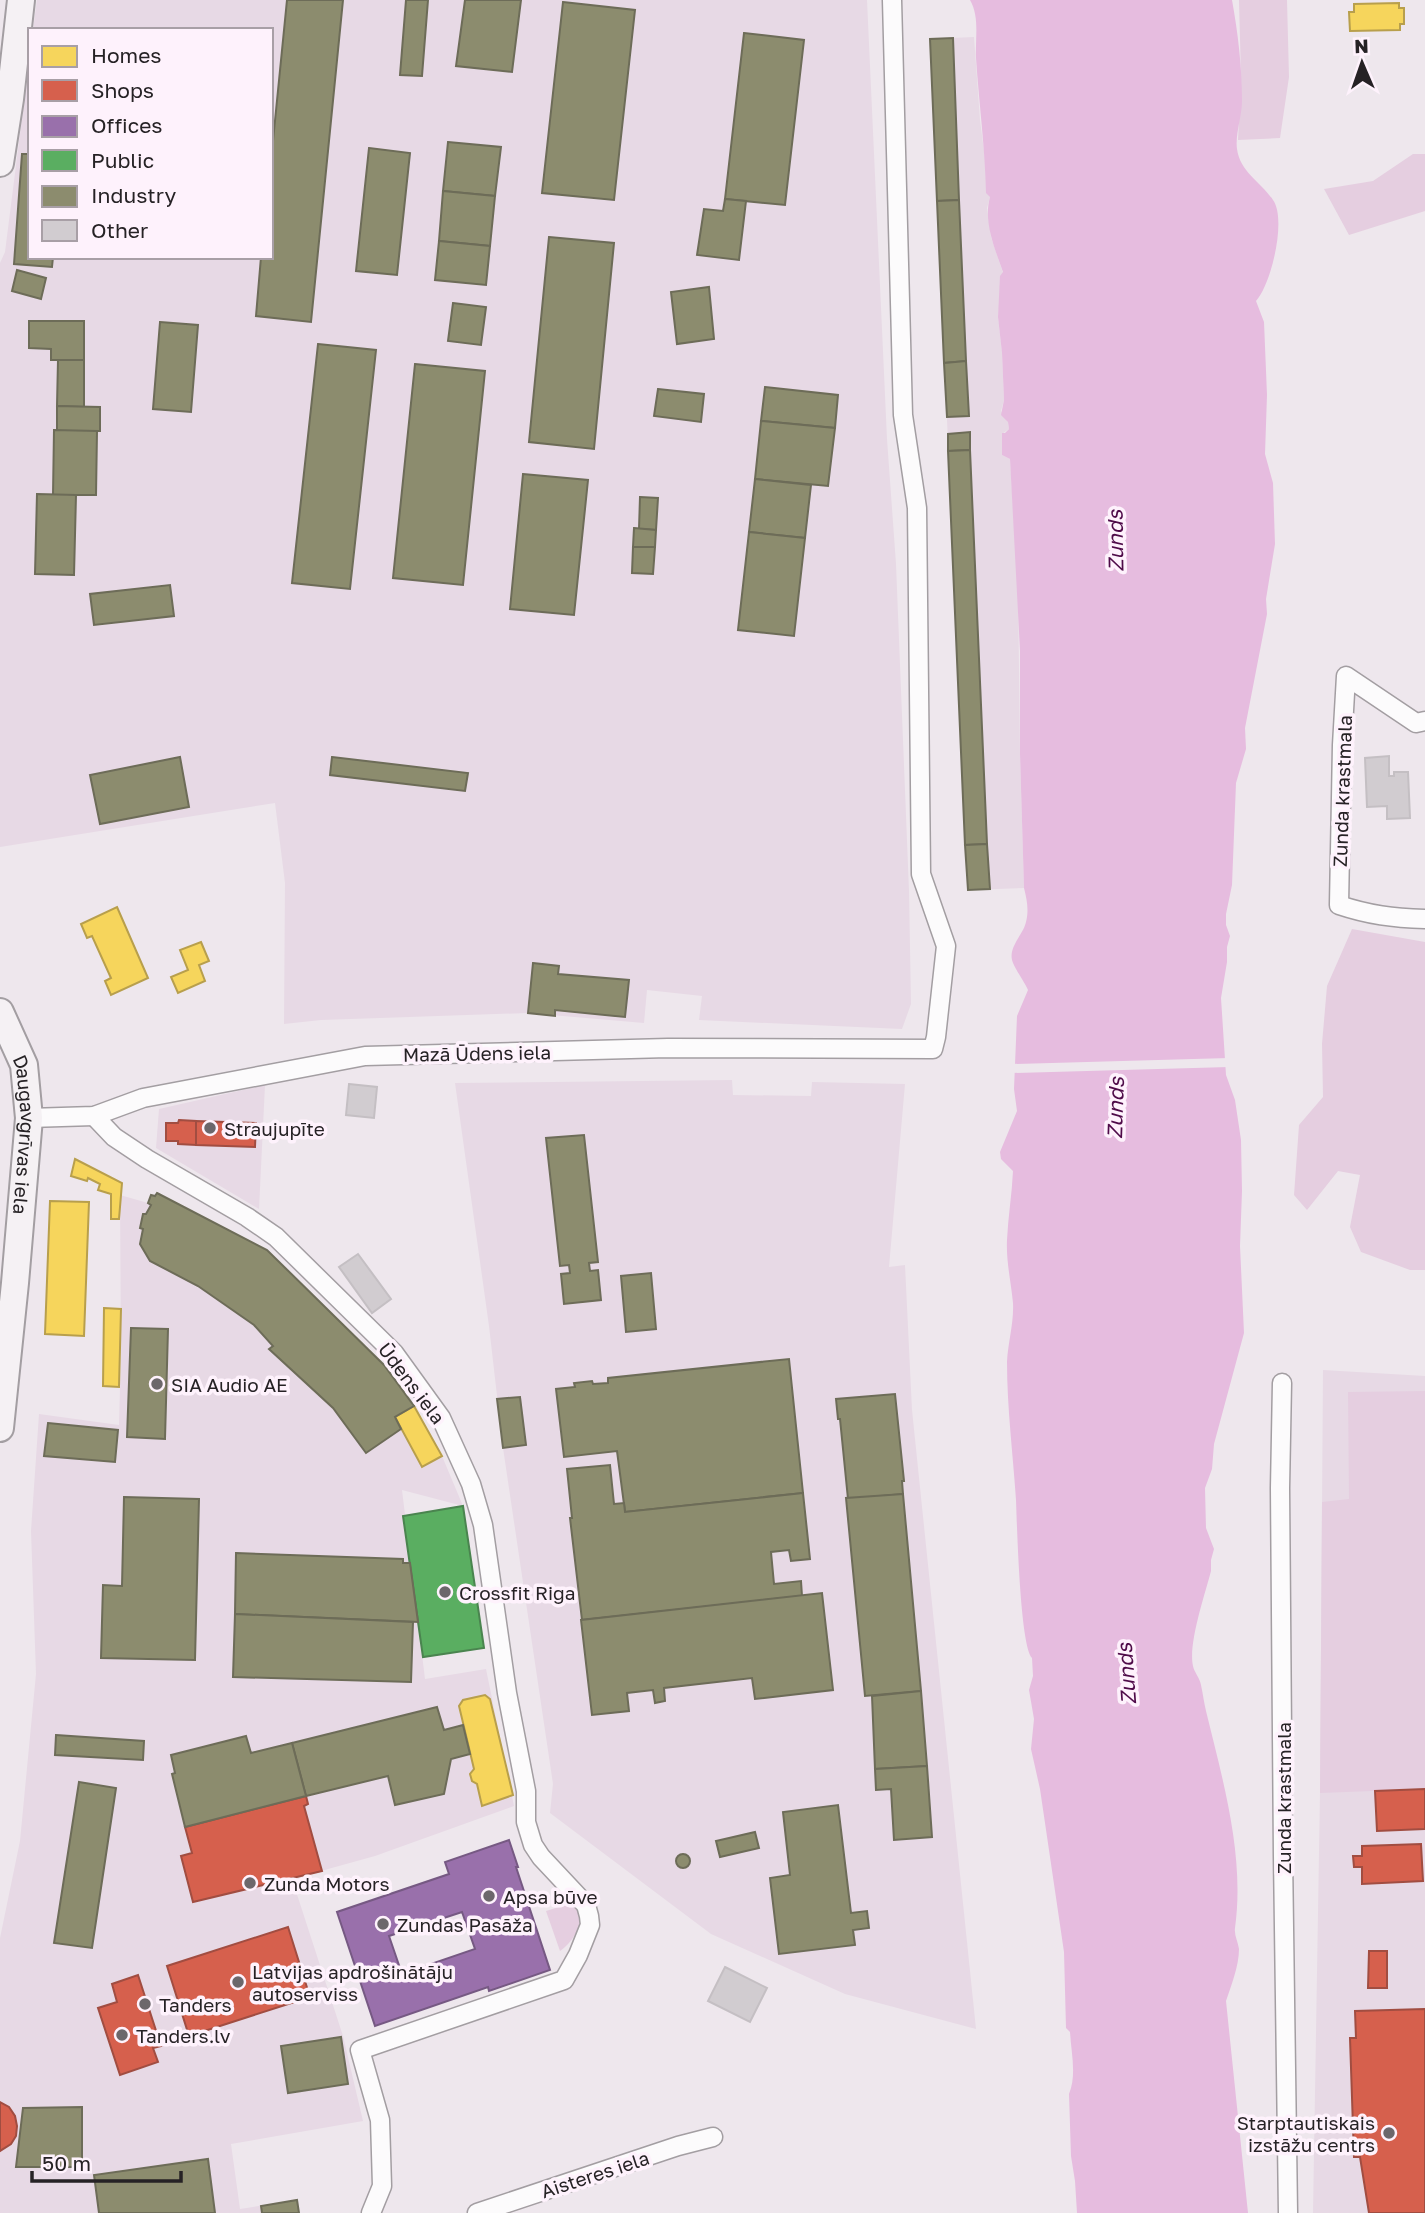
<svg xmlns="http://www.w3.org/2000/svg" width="1425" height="2213" font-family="'Golos Text',sans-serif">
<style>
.built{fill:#e7d9e5}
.green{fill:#e5cee0}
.water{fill:#e6bcdf}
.pier{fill:#eee7ed}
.homes{fill:#f6d55c;stroke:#b89f4c;stroke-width:2}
.shops{fill:#d6604d;stroke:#a14d41;stroke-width:2}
.offices{fill:#9970ab;stroke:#765983;stroke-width:2;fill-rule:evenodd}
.public{fill:#5aae61;stroke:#4a844f;stroke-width:2}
.industry{fill:#8c8c6e;stroke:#6d6c58;stroke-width:2}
.building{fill:#d1ccd0;stroke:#c4bfc3;stroke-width:2}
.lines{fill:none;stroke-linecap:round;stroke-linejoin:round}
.street-casing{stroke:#a39ea2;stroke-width:21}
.secondary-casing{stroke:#a39ea2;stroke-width:30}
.street{stroke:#fcfbfc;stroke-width:18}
.secondary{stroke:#f5f1f4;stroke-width:26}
.poi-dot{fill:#6c676b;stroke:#fef2fc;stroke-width:2.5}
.labels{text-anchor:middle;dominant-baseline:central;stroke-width:7;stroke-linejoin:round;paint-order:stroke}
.street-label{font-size:19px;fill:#262225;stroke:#fef2fc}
.poi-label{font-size:19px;fill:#262225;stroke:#fef2fc;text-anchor:start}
.water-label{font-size:21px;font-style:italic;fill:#4f0b49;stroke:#fef2fc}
</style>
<rect width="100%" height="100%" fill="#eee7ed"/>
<g class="built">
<path d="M37,0h830l20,439 9,125 13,327 2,113 -9,25 -203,-9 3,-24 -55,-6 -3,33 -116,-10 -207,7 -37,4 1,-141 -10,-80 -275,44v-584l5,-11 25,-197v202h241v-227h-238z"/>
<path d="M974,37l6,83 10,77 -3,11 4,29 12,36 -5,44 4,36 2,47 -3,11 7,11 1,7 -7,5v21l8,4 8,127 2,168 4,134 -56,2 -38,-851z"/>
<path d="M732,1080l1,15 78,1 1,-14 93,2 -16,183 16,-2 7,145 64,619 -131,-35 -134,-60 -161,-121 3,-29 -50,-336 -14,-122 -34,-243z"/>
<path d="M265,1085l-6,124 -103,-61 3,-39z"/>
<path d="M157,1193l110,57 117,115 30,41 28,50 21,50 -61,-16 23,189 61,-10 28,137 -139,50 -83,23 51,157 20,85 -132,23 9,65 57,-9 2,13h-299v-275l20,-97 16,-167 -5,-143 8,-117 80,11 2,-73 -1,-157 28,8 3,-8 4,1z"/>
<path d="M1323,1370l102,6v837h-112l7,-420z"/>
</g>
<g class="green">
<path d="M1239,0h48l2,77 -9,61 -42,2 3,-62z"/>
<path d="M1413,154h12v57l-76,24 -25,-46 49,-8z"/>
<path d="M1352,929l73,13v328h-15l-49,-18 -11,-25 10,-52 -22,-4 -31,39 -13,-15 5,-70 24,-28 -1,-53 5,-58z"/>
<path d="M1425,1391v398l-105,4 2,-291 27,-3 -1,-107z"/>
<path d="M575,1902c14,16 -1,39 -15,49l-14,-40z"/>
</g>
<path class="water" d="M970,0h262c6,33 10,67 10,101 0,15 -7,33 -5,48 3,23 24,33 36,51 14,19 -2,85 -17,101l8,21 3,73 -2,59 8,29 2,61 -9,55 1,15 -22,114 1,21 -10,34 -4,102 -6,29v11l4,11 -3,11v15l-6,36 5,77 9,25 6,40 1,51 -2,55 4,87 -30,111 -2,25 -7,19 1,40 8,21 -3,11v11c-6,23 -23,73 -18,95 1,6 7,12 8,19 2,9 3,18 5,26 17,70 39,145 29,217 -1,7 3,14 4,21 0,17 -8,37 -13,52l22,212h-171l-2,-32 -4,-25 -2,-62c8,-19 2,-42 1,-62l-4,-4 -2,-76 -24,-163 -9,-40 3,-30 -5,-29 4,-14 -1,-18c-12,-13 -15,-133 -16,-158 -3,-46 -9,-92 -9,-138 1,-20 7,-39 6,-59 -2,-21 -7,-42 -6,-63 1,-23 5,-46 6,-69l-12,-12 -1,-7 17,-41 -3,-22 3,-73 11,-26c-4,-9 -14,-22 -16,-30 -3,-14 11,-25 14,-38 3,-12 1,-22 -2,-34l-4,-134v-103l-10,-192 -8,-4v-22h3l4,-4 -1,-7 -7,-7 3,-15 -2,-47 -4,-36 2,-41 3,-4c-8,-23 -20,-50 -13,-75l-4,-4c-1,-45 -7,-90 -10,-135 -1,-19 4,-41 -6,-58z"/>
<path class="pier" d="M1229,1058v9l-217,6v-9z"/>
<g class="homes">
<path d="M1399,3v5h5v16h-4v6l-50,1 -1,-19h5v-8z"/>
<path d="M117,907l31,71 -37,17 -6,-14 6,-3 -19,-42 -5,2 -6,-14z"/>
<path d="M201,942l8,19 -10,4 6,16 -27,12 -7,-16 17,-7 -8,-20z"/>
<path d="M75,1159l47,24 -3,36h-8v-25l-13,-4 2,-6 -12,-6 -1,3 -16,-5z"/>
<path d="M50,1201l39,1 -5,134 -39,-2z"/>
<path d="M104,1308l17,1 -2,78 -16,-1z"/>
<path d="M414,1406l28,50 -20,11 -27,-50z"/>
<path d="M485,1695l5,4 23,96 -31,11 -5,-22 -5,-3 -2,-7 4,-5 -15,-63 4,-6z"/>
</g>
<g class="shops">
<path d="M179,1120l17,1v24l-18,-1v-3h-12v-18h12z"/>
<path d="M196,1121l60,2 -1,24 -59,-2z"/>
<path d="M1425,1789v40l-48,2 -2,-40z"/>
<path d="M306,1796l2,8 -4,2 18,65 -129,31 -12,-46 11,-3 -7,-26z"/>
<path d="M1421,1844l2,37 -61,3v-17h-8l-1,-11h9v-10z"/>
<path d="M288,1927l22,70 -121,39 -22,-70z"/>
<path d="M1369,1951h18v37h-19z"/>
<path d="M138,1975l23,71 -8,2 5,14 -38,13 -22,-67 19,-6 -5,-18z"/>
<path d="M1425,2009v204h-56l-9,-56h-6l-4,-119h6l-1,-27z"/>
<path d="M0,2102l9,5 6,9 2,10 -1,10 -5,8 -11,7z"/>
</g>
<path class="offices" d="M509,1840l9,27h-2l34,103 -61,21 -1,-4 -113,39 -38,-114 112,-38 -4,-12zM462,1912l13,37 -73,25 -13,-38z"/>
<path class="public" d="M463,1506l21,142 -61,9 -20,-141z"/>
<g class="industry">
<path d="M287,0h56l-32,322 -55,-6 5,-59h10v-96z"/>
<path d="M406,0h22l-6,76 -22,-1z"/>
<path d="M465,0h56l-9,72 -56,-6z"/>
<path d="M563,2l72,8 -21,190 -72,-7z"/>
<path d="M744,33l60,7 -19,165 -60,-6z"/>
<path d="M953,38l6,162 -22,1 -7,-162z"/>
<path d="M448,142l53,5 -6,49 -52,-5z"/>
<path d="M369,148l41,5 -13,122 -41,-4z"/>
<path d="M22,154h8v103h23l-1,10 -38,-3z"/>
<path d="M443,191l52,5 -5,50 -51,-5z"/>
<path d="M725,199l21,2 -7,59 -42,-5 7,-46 19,2z"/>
<path d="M959,200l7,161 -22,2 -7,-162z"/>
<path d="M549,237l65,6 -20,206 -65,-7z"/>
<path d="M439,241l51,5 -4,39 -51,-5z"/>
<path d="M17,270l29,8 -5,21 -29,-8z"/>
<path d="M709,287l5,52 -37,5 -6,-52z"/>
<path d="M453,303l33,4 -5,38 -33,-4z"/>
<path d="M29,321h55v39h-33v-11l-22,-1z"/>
<path d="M160,322l38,3 -7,87 -38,-3z"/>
<path d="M318,344l58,6 -26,239 -58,-6z"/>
<path d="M58,360h26v47l-27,-1z"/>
<path d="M966,361l3,55 -22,1 -3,-54z"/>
<path d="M415,364l70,7 -22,214 -70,-7z"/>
<path d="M765,387l73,8 -3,33 -74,-7z"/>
<path d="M658,389l46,5 -3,28 -47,-6z"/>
<path d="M57,406l43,1v24h-43z"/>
<path d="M761,421l74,7 -7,58 -73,-7z"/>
<path d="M54,430l43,1 -1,64h-43z"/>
<path d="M970,432v18l-22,1v-17z"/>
<path d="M970,450l17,394 -22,1 -17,-394z"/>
<path d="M523,474l65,6 -14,135 -64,-6z"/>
<path d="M755,479l56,6 -6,53 -56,-6z"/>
<path d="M37,494l39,1 -2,80 -39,-1z"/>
<path d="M640,497l18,1 -2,32 -17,-1z"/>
<path d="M634,528l22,2 -1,17h-22z"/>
<path d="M749,532l56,6 -11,98 -56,-6z"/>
<path d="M633,547h22l-2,27 -21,-1z"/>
<path d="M170,585l4,31 -80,9 -4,-31z"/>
<path d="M180,757l9,50 -89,17 -10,-49z"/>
<path d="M332,757l136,16 -3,18 -135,-16z"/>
<path d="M987,844l3,45 -22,1 -3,-45z"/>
<path d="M533,963l26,3 -1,8 71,6 -4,37 -70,-7v6l-27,-3z"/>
<path d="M584,1135l14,127 -9,1 1,8 8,-1 3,30 -37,4 -3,-30 9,-1 -1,-8 -9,1 -14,-128z"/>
<path d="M157,1193l110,57 117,115 30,41 -19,11 6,12 -35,24 -33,-45 -64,-59 4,-3 -19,-21 -56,-39 -48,-25 -10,-17 3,-15 -3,-1 3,-14h3l5,-9 -3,-2 3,-8 4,1z"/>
<path d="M651,1273l5,56 -30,3 -5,-56z"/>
<path d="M131,1328l37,1 -3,110 -38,-2z"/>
<path d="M789,1359l14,134 -178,19 -8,-61 -53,6 -8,-68 19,-2 -1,-4 18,-2 1,3 15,-1v-5z"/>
<path d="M895,1394l9,87h-2l1,13 -55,5 -8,-80h-2l-2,-20z"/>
<path d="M520,1397l6,48 -23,3 -6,-49z"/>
<path d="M48,1423l70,7 -3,32 -71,-6z"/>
<path d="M610,1465l4,39 10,-1 1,9 178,-19 7,66 -19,2 -2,-11 -18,2 3,32 27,-3 1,15 -220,24 -12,-102h2l-5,-49z"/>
<path d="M903,1494l18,197 -56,5 -19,-198z"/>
<path d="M124,1497l75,2 -4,161 -94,-2 2,-73 19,1z"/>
<path d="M236,1553l167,6v4h7l8,59 -183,-8z"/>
<path d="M822,1593l11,97 -78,9 -3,-21 -88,10 1,13 -10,2 -2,-13 -26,3 2,18 -37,4 -11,-95z"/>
<path d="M235,1614l178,8 -2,60 -178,-5z"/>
<path d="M921,1691l6,75 -52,3 -3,-73z"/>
<path d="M437,1707l7,23 19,-5 7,29 -19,5 -7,35 -49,11 -7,-29 -82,20 -14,-53z"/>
<path d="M56,1735l88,6 -1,19 -88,-5z"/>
<path d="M246,1736l5,17 41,-10 14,53 -121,31 -13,-53 3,-1 -4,-18z"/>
<path d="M927,1766l5,71 -38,3 -3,-51 -15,1 -1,-21z"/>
<path d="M79,1782l37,6 -24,160 -38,-5z"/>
<path d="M838,1805l13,108 16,-2 2,17 -16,2 2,15 -76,9 -9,-76 20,-3 -7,-63z"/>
<path d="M755,1832l4,16 -39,9 -4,-16z"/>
<circle cx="683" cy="1861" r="7"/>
<path d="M341,2037l7,47 -60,9 -7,-47z"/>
<path d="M82,2107v60h-66l7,-59z"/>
<path d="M208,2159l7,54h-116l-5,-38z"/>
<path d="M297,2200l2,13h-37l-1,-7z"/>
</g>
<g class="building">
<path d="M1389,756v20h5v-4h14l2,46 -23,1v-13l-20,1 -2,-49z"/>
<path d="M349,1084l28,3 -3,31 -28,-3z"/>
<path d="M358,1254l33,45 -19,14 -33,-46z"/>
<path d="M725,1967l42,21 -17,34 -42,-21z"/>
</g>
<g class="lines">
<defs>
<g id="street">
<path d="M1425,721l-9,2 -70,-47 -4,69 -3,160c30,10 54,13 86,14"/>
<path d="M94,1116l20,21 33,22 100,58 29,20 118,116 47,65 30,66 12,41 24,168 19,98v31l7,23 8,12 45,48 3,11 1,9 -12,30 -14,25 -204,70 20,70 2,66 -11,27"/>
<path d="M29,1118l65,-2 49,-18 222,-42 303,-8 265,1 3,-12 10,-91 -25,-72 -4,-366 -14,-93 -11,-415"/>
<path d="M1282,1383l-2,105 3,368 5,357"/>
<path d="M477,2213l201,-67 35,-9"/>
</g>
<g id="secondary">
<path d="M0,163l10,-64 11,-99"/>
<path id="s1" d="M0,1012l24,53 5,53 -14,165 -15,145"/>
</g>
</defs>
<use href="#street" class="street-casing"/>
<use href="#secondary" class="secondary-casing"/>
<use href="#street" class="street"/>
<use href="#secondary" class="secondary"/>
</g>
<g class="poi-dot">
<circle cx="210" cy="1128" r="7"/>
<circle cx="157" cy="1384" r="7"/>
<circle cx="445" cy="1592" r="7"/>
<circle cx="250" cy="1883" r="7"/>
<circle cx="489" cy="1896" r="7"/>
<circle cx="383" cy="1924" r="7"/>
<circle cx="238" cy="1982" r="7"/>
<circle cx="145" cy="2004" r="7"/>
<circle cx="122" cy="2035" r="7"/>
<circle cx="1389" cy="2133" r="7"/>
</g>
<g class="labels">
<g class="street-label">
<text transform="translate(1342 791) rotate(-88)">Zunda krastmala</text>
<text transform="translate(477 1053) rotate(-1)">Mazā Ūdens iela</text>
<text stroke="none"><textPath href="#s1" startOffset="128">Daugavgrīvas iela</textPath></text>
<text transform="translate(412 1383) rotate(53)">Ūdens iela</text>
<text transform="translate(1283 1798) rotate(-90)">Zunda krastmala</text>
<text transform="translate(595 2174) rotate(-18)">Aisteres iela</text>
</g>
<g class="poi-label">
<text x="224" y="1128">Straujupīte</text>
<text x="171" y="1384">SIA Audio AE</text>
<text x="459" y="1592">Crossfit Riga</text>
<text x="264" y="1883">Zunda Motors</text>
<text x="503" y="1896">Apsa būve</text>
<text x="397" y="1924">Zundas Pasāža</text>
<text x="252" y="1971">Latvijas apdrošinātāju<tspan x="252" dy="22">autoserviss</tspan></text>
<text x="159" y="2004">Tanders</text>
<text x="136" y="2035">Tanders.lv</text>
<text x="1375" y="2122" text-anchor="end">Starptautiskais<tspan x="1375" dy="22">izstāžu centrs</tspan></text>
</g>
<g class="water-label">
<text transform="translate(1115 541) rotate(-91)">Zunds</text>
<text transform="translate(1115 1108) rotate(-88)">Zunds</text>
<text transform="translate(1126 1674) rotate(-94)">Zunds</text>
</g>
</g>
<rect x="28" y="28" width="245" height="231" fill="#fef2fc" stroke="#a89fa6" stroke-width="2"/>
<rect x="42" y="46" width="35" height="21" fill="#f6d55c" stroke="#a89fa6" stroke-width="2"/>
<text x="91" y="63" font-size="21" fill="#262225">Homes</text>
<rect x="42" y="80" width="35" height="21" fill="#d6604d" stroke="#a89fa6" stroke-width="2"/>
<text x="91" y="98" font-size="21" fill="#262225">Shops</text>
<rect x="42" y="116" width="35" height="21" fill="#9970ab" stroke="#a89fa6" stroke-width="2"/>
<text x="91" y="133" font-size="21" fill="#262225">Offices</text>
<rect x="42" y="150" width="35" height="21" fill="#5aae61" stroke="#a89fa6" stroke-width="2"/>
<text x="91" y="168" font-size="21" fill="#262225">Public</text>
<rect x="42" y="186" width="35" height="21" fill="#8c8c6e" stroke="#a89fa6" stroke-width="2"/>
<text x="91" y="203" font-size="21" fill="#262225">Industry</text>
<rect x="42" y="220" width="35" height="21" fill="#d1ccd0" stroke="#a89fa6" stroke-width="2"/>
<text x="91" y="238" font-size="21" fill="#262225">Other</text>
<g transform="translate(1362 63) rotate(358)" stroke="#fef2fc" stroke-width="5" paint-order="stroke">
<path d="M0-5L12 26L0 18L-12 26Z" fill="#262225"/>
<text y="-10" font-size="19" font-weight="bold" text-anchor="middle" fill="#262225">N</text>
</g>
<path d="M32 2171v10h149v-10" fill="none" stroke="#262225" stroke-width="3.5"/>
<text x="42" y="2171" font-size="21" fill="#262225" stroke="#fef2fc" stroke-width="5" paint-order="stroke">50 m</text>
</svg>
